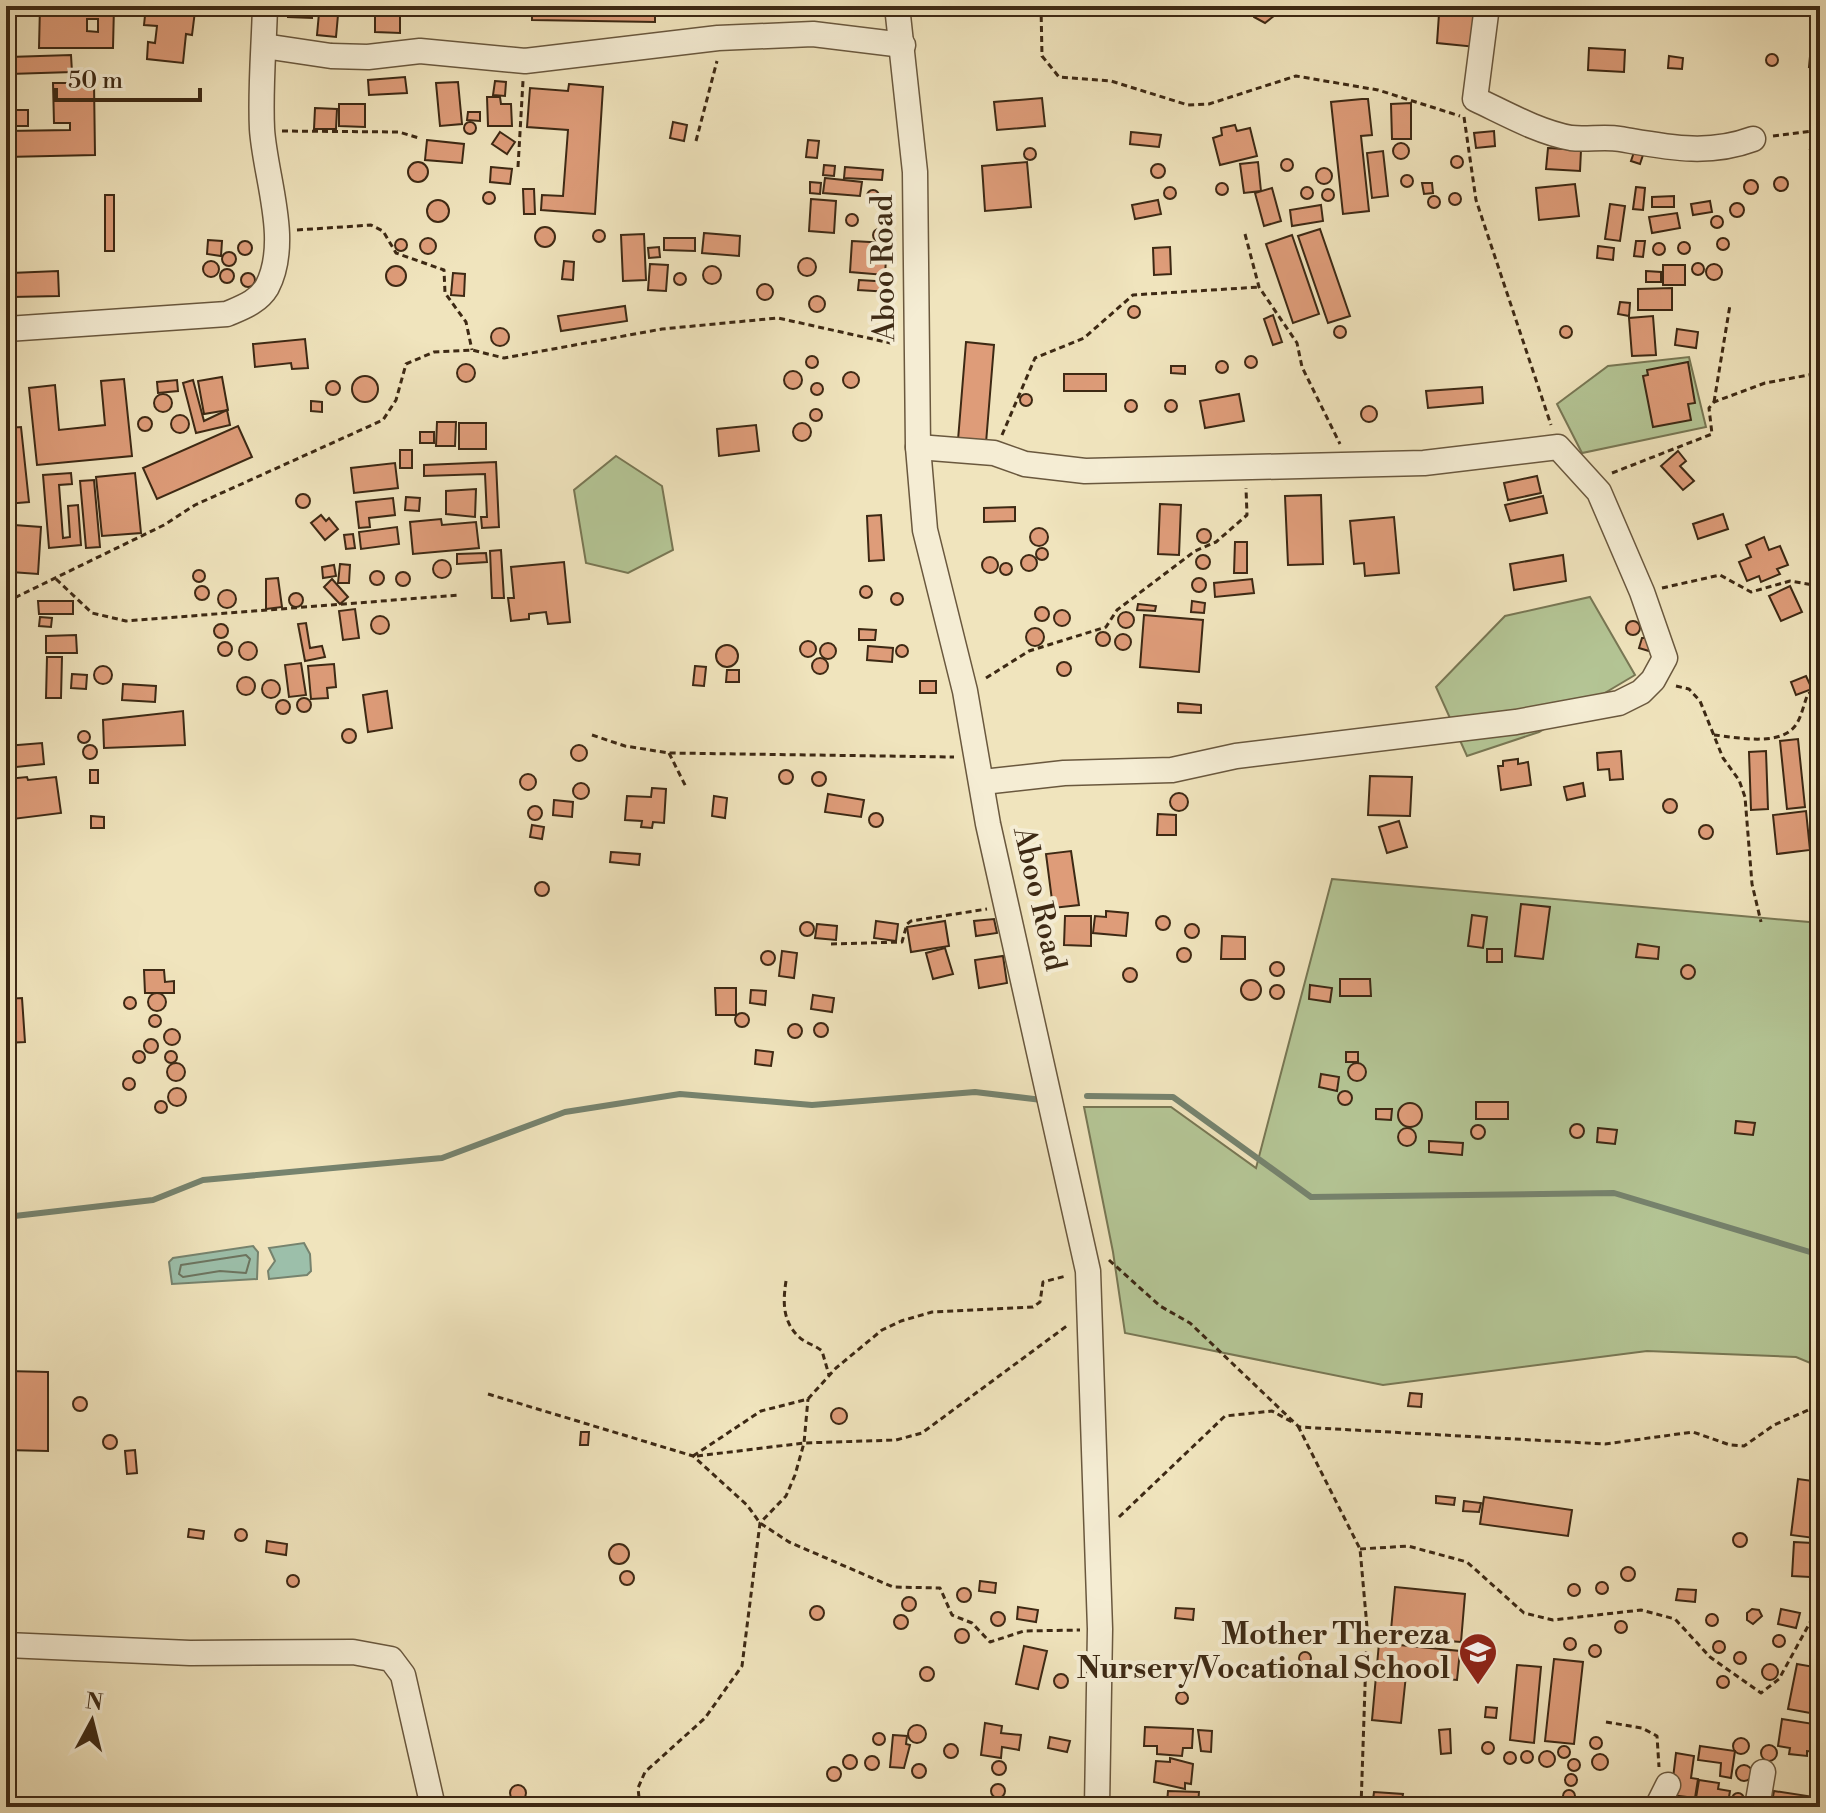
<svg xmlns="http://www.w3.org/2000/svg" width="1826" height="1813" font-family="'Libre Bodoni',serif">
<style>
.green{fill:#b4c595;stroke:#787754;stroke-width:2}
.water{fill:#9cbfaa;stroke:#76836e;stroke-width:2}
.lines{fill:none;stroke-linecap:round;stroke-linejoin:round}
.shore{stroke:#6c745f;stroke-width:2}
.stream{stroke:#76836e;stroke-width:6}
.building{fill:#de9c79;stroke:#3d2914;stroke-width:2;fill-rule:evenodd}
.minor-casing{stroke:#6a583e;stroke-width:27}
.path{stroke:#3d2914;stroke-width:3;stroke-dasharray:6 4;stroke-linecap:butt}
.minor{stroke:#f5edd4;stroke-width:24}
.labels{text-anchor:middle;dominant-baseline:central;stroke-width:8;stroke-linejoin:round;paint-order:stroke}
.street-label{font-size:30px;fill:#3d2914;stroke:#f5edd4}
.poi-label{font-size:30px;font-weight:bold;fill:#3d2914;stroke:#f5edd4;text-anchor:end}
</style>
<rect width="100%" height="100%" fill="#f0e4bd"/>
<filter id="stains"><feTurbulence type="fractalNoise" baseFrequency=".0025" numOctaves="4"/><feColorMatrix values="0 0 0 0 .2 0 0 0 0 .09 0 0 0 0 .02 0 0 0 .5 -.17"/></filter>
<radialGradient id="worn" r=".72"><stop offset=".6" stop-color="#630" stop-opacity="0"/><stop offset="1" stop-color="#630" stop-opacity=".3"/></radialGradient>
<g class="green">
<path d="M1689,357l17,70 -124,26 -25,-49 51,-38z"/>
<path d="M616,456l46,30 11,64 -45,23 -42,-10 -12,-73z"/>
<path d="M1590,597l45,78 -96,57 -72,24 -31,-69 69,-71z"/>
<path d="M1332,879l488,44v444l-24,-10 -149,-6 -264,34 -258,-52 -12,-81 -29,-145h87l85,61z"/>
</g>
<g class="water">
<path d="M304,1243l6,11 1,17 -4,4 -38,4 -1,-8 7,-10 -6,-13z"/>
<path d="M253,1246l5,6 -1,27 -85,5 -3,-22 4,-4z"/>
</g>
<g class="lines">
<path class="shore" d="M246,1255l4,4 -4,14 -26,-2 -37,6 -4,-3 2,-9z"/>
<g class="stream">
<path d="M1087,1096l86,1 138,100 303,-4 206,62"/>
<path d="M6,1217l147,-17 50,-20 239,-22 123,-46 115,-18 132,11 163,-13 67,8"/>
</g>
</g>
<g class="building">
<path d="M40,6h48v4l7,1v-5h19l-1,42h-74zM87,19h11v13l-11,-1z"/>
<path d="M146,6h35v4l14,1 -3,24 -6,-1 -3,29 -36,-4 1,-17 7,1 2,-17 -13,-1z"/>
<path d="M288,6h24v12l-24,-1z"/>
<path d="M375,6h25v27l-25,-1z"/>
<path d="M532,6h123v16l-123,-2z"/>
<path d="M804,6h51v5z"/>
<path d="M1251,6h28v6l-14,11 -11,-6z"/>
<path d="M1464,6h16l-4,41 -39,-4 2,-29 24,2z"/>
<path d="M319,13l19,2 -2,22 -19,-2z"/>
<path d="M1814,14h6v54l-11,-1z"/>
<path d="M1589,48l36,2 -1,22 -36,-2z"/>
<circle cx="1772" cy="60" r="6"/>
<path d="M71,55l1,17 -62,2 -1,-17z"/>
<path d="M1669,56l14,2 -1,11 -14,-1z"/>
<path d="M405,77l2,16 -38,2 -1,-15z"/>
<path d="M495,81l11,1 -1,14 -12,-1z"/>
<path d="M458,82l4,42 -22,2 -4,-43z"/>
<path d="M53,83h41l1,72 -89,2v-26l64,-1v-7h-16z"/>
<path d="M569,84l34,3 -8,127 -54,-4 1,-15 21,1 5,-66 -41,-3 3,-39 38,3z"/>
<path d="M487,97h13l1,7h10l1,22h-24z"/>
<path d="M1042,98l3,28 -48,4 -3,-28z"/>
<path d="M1362,99h6l4,36 -11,1 8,75 -26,3 -12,-112z"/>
<path d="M1411,103v36h-19l-1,-35z"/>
<path d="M339,104h26v23l-26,-1z"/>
<path d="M315,108l22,1 -1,20h-22z"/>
<rect x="6" y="110" width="22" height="16"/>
<path d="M468,112h12v9l-13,-1z"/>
<path d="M673,122l14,3 -3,16 -14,-3z"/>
<circle cx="470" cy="128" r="6"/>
<path d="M1235,125l2,6 13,-3 7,28 -37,9 -7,-27 9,-3 -1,-7z"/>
<path d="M1494,131l1,15 -19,2 -2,-15z"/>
<path d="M500,132l15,10 -8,12 -15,-10z"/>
<path d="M1131,132l30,3 -2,12 -29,-3z"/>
<path d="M427,140l37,4 -2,19 -37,-3z"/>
<path d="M808,140l11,1 -2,17 -11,-1z"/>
<circle cx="1401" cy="151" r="8"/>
<path d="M1819,145l1,14h-5l-5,-9z"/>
<circle cx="1030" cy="154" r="6"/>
<path d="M1548,148l33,2 -1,21 -34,-2z"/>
<path d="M1383,151l5,45 -16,2 -5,-45z"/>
<path d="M1634,152l9,3 -3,9 -9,-3z"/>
<circle cx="1457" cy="162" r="6"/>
<circle cx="1287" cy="165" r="6"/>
<path d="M1027,162l4,45 -46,4 -3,-45z"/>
<path d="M1258,162l3,29 -17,2 -4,-29z"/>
<circle cx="418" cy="172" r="10"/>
<circle cx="1158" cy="171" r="7"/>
<path d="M824,165l11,1 -1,10 -11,-1z"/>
<path d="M491,167l21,2 -2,15 -20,-2z"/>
<path d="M845,167l38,3 -1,10 -38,-2z"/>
<circle cx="1324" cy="176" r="8"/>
<circle cx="1407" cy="181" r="6"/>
<circle cx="1781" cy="184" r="7"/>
<path d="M825,178l37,4 -2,14 -37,-3z"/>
<circle cx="1751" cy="187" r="7"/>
<path d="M810,182l11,1 -1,11 -10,-1z"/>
<circle cx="1222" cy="189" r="6"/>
<path d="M1422,183h10l1,10 -9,1z"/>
<path d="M1575,184l4,32 -40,4 -3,-32z"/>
<circle cx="1170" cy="193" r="6"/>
<circle cx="1307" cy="193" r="6"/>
<path d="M1636,187l9,1 -2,22 -10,-1z"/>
<path d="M1272,188l9,33 -17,5 -9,-33z"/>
<circle cx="1328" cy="195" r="6"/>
<path d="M523,189h11l1,25h-11z"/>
<circle cx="873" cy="196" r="6"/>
<circle cx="489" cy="198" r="6"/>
<circle cx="1455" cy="199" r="6"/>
<rect x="105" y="195" width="9" height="56"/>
<circle cx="1434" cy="202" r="6"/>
<path d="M1674,196v11h-22v-10z"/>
<path d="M811,199l25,2 -2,32 -25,-2z"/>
<path d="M1158,200l3,14 -26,5 -3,-14z"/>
<circle cx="438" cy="211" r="11"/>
<path d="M1710,201l2,11 -19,3 -2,-11z"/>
<circle cx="1737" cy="210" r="7"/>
<path d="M1610,204l15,2 -5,35 -15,-2z"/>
<path d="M1321,205l2,16 -31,5 -2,-16z"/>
<path d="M1677,213l3,15 -28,5 -3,-16z"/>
<circle cx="852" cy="220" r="6"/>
<circle cx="1717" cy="222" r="6"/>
<circle cx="545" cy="237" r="10"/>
<circle cx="879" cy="235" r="6"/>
<path d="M1320,229l30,87 -22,7 -30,-87z"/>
<circle cx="599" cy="236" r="6"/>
<path d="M704,233l36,3 -1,20 -37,-3z"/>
<path d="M644,234l2,46 -23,1 -2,-46z"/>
<path d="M1292,235l27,79 -26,9 -27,-79z"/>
<circle cx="1723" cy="244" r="6"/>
<path d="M664,238h31v13l-31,-1z"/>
<circle cx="428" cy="246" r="8"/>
<circle cx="401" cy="245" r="6"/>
<path d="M208,240l14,1 -1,15 -14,-2z"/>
<circle cx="245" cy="248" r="7"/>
<path d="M852,241l35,2 -2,32 -35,-3z"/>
<path d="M1636,241h9l-2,16 -9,-1z"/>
<circle cx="1684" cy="248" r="6"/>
<circle cx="1659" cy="249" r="6"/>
<path d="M1598,246l16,2 -1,12 -16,-2z"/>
<path d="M659,247l1,10 -11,1 -1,-10z"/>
<path d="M1170,247l1,27 -17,1 -1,-27z"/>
<circle cx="229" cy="259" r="7"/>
<circle cx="807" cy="267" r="9"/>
<path d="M564,261l10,1 -1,18 -11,-1z"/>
<circle cx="211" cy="269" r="8"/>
<circle cx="1698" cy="269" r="6"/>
<path d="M650,264l18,1 -2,26 -18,-1z"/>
<circle cx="1714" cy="272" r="8"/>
<rect x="1663" y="265" width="22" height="20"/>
<circle cx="396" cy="276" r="10"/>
<circle cx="712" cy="275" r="9"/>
<circle cx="227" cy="276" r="7"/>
<path d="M58,271l1,25 -47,1 -1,-24z"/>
<path d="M1646,271l15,1v10h-15z"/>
<circle cx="248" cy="280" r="7"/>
<circle cx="680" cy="279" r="6"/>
<path d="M453,273l12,1 -1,22 -13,-1z"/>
<path d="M859,280l32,2 -1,10 -32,-2z"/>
<circle cx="765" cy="292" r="8"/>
<path d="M1672,288v22h-34v-21z"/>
<circle cx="817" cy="304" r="8"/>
<path d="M1620,302l10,1 -1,13 -11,-2z"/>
<circle cx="1134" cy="312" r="6"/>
<path d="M625,306l2,15 -66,10 -3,-15z"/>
<path d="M1273,315l9,27 -9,3 -9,-26z"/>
<path d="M1653,316l3,39 -24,1 -3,-38z"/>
<circle cx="1566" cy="332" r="6"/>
<circle cx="1340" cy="332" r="6"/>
<circle cx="500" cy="337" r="9"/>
<path d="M1677,329l21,3 -2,16 -21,-3z"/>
<path d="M305,339l3,29 -16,1 -1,-6 -36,4 -2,-23z"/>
<path d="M966,342l28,3 -8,98 -28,-3z"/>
<circle cx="812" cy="362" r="6"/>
<circle cx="1251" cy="362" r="6"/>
<circle cx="1222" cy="367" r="6"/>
<path d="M1688,362l7,41 -7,1 3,16 -38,7 -10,-51 5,-1 -1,-5z"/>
<circle cx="466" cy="373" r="9"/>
<path d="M1171,366h14v8l-14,-1z"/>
<circle cx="793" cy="380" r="9"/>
<circle cx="851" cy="380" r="8"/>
<rect x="1064" y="374" width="42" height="17"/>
<circle cx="365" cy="389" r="13"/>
<path d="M222,377l6,33 -24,4 -6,-33z"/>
<path d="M124,379l8,77 -95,9 -8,-77 26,-3 4,45 46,-5 -4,-44z"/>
<path d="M177,380l1,11 -20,2 -1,-11z"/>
<path d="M193,380l11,41 23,-11 3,15 -34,8 -13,-50z"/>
<circle cx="333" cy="388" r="7"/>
<circle cx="817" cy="389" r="6"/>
<path d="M1482,387l1,16 -55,5 -2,-17z"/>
<circle cx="163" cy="403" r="9"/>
<circle cx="1026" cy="400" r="6"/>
<path d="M1239,394l5,27 -39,7 -5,-27z"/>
<circle cx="1171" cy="406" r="6"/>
<circle cx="1131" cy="406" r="6"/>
<path d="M311,401l11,1v10l-11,-1z"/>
<circle cx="1369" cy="414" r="8"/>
<circle cx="816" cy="415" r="6"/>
<circle cx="180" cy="424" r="9"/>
<circle cx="145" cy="424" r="7"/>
<path d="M437,422h19l-1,24h-19z"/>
<rect x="459" y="423" width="27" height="26"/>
<circle cx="802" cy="432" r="9"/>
<path d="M756,425l3,26 -40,5 -2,-27z"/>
<path d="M238,426l14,31 -95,42 -14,-31z"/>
<path d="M21,427l8,75 -23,2v-76z"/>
<rect x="420" y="432" width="14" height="11"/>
<rect x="400" y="450" width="12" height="18"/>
<path d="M1678,451l8,10 -6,5 14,15 -11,9 -22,-24z"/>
<path d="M496,462l3,65 -17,1 -1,-11h6l-2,-43 -61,2v-11z"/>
<path d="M395,463l3,25 -44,5 -3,-25z"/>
<path d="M71,473l1,11 -13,1 4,53 7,-1 -2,-31 10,-1 3,40 -32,3 -6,-73z"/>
<path d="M135,473l6,60 -39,3 -6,-59z"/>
<path d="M1537,476l4,17 -33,7 -4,-17z"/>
<path d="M94,480l6,67 -14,1 -6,-67z"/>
<path d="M476,489l-1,28 -29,-3v-23z"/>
<circle cx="303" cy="501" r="7"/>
<path d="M1321,495l2,69 -35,1 -3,-69z"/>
<path d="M1543,496l4,17 -37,8 -5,-16z"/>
<path d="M406,497l14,1 -1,13 -14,-1z"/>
<path d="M393,498l2,17 -26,3 1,9 -11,1 -3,-26z"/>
<path d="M1160,504l21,1 -2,50 -21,-1z"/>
<path d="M1015,507v14l-31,1v-14z"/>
<path d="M1723,514l5,15 -30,10 -5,-15z"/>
<path d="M321,515l5,6 3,-3 9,11 -13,11 -14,-17z"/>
<path d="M881,515l3,45 -15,1 -2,-45z"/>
<path d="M1394,517l5,56 -34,3 -1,-13 -10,1 -4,-43z"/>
<path d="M441,519l1,6 34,-3 3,26 -66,6 -3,-32z"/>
<path d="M14,525l27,2 -3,47 -27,-2z"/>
<path d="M397,527l2,17 -38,5 -2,-17z"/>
<circle cx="1039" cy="537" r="9"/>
<circle cx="1204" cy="536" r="7"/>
<path d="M353,534l2,14 -9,1 -2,-14z"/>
<path d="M1764,537l5,13 11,-4 8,19 -11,4 3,5 -19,8 -2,-6 -12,5 -8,-19 12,-5 -5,-12z"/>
<path d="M1235,542h12v31h-13z"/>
<circle cx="1042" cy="554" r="6"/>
<path d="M501,550l3,48h-12l-2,-47z"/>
<path d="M486,553l1,9 -30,2v-10z"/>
<path d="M1563,555l3,26 -52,9 -4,-26z"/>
<circle cx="1029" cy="563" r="8"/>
<circle cx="1203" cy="562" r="7"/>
<circle cx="990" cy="565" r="8"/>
<circle cx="442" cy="569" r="9"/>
<path d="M564,562l6,60 -22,2 -2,-12 -17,2v5l-18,2 -3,-23h6l-3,-31z"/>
<circle cx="1006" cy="569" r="6"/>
<path d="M340,564l10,1 -1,18h-11z"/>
<path d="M334,565l2,11 -13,2 -1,-11z"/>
<circle cx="199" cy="576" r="6"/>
<circle cx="377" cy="578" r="7"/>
<circle cx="403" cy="579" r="7"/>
<path d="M278,578l4,29 -16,2v-30z"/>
<circle cx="1199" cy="585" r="7"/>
<path d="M332,579l16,18 -8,7 -16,-17z"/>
<path d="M1252,579l2,14 -39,4 -1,-14z"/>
<circle cx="866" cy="592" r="6"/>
<circle cx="202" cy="593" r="7"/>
<path d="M1790,586l12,26 -21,9 -12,-25z"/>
<circle cx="227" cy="599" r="9"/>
<circle cx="897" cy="599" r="6"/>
<circle cx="296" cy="600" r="7"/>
<path d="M38,601h35v13h-34z"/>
<path d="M1192,601l13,2 -1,10 -13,-1z"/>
<path d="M1138,604l18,2 -1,5 -18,-1z"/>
<circle cx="1042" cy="614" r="7"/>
<path d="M355,609l4,29 -16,2 -4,-29z"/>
<circle cx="1062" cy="618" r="8"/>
<circle cx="1126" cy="620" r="8"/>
<path d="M1144,615l59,5 -4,52 -59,-5z"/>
<circle cx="380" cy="625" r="9"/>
<path d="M40,617l12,1 -1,9 -12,-1z"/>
<circle cx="1633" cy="628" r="7"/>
<path d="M306,623l4,25 12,-2 3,11 -20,4 -7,-37z"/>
<circle cx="221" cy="631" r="7"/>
<circle cx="1035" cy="637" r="9"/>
<path d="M859,629l17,1 -1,10h-16z"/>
<circle cx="1103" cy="639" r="7"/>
<circle cx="1123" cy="642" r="8"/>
<path d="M76,635l1,18h-31v-17z"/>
<path d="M1642,638h5l5,9 -3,4 -10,-3z"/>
<circle cx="808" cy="649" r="8"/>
<circle cx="225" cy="649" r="7"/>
<circle cx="248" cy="651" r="9"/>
<circle cx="828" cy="651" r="8"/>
<circle cx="902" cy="651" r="6"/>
<circle cx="727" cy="656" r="11"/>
<path d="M868,646l25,2 -1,14 -25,-2z"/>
<path d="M47,657h15l-1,41h-15z"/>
<circle cx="820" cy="666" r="8"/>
<circle cx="1064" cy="669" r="7"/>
<path d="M301,663l5,32 -17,2 -4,-32z"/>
<path d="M334,664l2,23 -9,1 1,10 -17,1 -3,-33z"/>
<path d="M695,666l11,1 -2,19 -11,-1z"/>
<circle cx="103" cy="675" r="9"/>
<path d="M727,670h12v12h-13z"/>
<path d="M72,674l15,1 -1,14 -15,-1z"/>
<path d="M1806,676l6,13 -16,6 -5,-13z"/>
<path d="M6,677l6,64h-6z"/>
<circle cx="246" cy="686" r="9"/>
<circle cx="271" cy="689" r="9"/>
<rect x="920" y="681" width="16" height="12"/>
<path d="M123,684l33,2 -1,16 -33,-2z"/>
<path d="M387,691l5,37 -24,4 -5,-37z"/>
<circle cx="304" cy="705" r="7"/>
<circle cx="283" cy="707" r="7"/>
<path d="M1178,703l23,2v8l-23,-1z"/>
<path d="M183,711l2,34 -81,3 -1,-28z"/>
<circle cx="349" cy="736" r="7"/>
<circle cx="84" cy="737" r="6"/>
<path d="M1798,739l7,68 -18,2 -7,-68z"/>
<path d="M42,743l2,21 -37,4 -1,-22z"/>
<circle cx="90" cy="752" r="7"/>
<circle cx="579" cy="753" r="8"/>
<path d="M1621,751l2,28 -13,1 -1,-11 -11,1 -1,-17z"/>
<path d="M1766,751l2,58 -17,1 -2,-58z"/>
<path d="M1518,759v5l10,-2 3,23 -30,5 -3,-24h5v-5z"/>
<rect x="90" y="770" width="8" height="13"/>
<circle cx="786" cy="777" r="7"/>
<circle cx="819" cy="779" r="7"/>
<circle cx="528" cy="782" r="8"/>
<path d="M1370,776l42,1 -2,39 -42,-1z"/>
<path d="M27,777l1,3 28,-3 5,36 -48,6 -5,-40z"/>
<path d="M1583,783l2,13 -18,4 -3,-13z"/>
<circle cx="581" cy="791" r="8"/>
<path d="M652,788l14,1 -2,34 -11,-1 -1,6 -11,-1 1,-6 -17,-1 2,-24 24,1z"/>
<circle cx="1179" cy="802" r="9"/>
<path d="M828,794l36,6 -3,17 -36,-5z"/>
<path d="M714,796l13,2 -2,20 -13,-2z"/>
<circle cx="1670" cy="806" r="7"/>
<path d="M554,800l19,2 -1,15 -19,-2z"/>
<circle cx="535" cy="813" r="7"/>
<path d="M1806,811l4,39 -33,4 -4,-39z"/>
<circle cx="876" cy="820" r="7"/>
<path d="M1158,814l18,1v20h-19z"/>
<path d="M91,816l13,1v11h-13z"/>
<path d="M1399,821l8,26 -20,6 -8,-26z"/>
<path d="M532,825l12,2 -2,12 -12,-2z"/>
<circle cx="1706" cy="832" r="7"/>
<path d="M1071,851l8,54 -26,3 -7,-54z"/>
<path d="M611,852l29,2 -1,11 -29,-3z"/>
<rect x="6" y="872" width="4" height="28"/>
<circle cx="542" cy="889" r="7"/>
<path d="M6,903h7l1,20 -8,1z"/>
<path d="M1521,904l29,3 -7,52 -28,-3z"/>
<path d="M1106,911l22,2 -2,23 -33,-3 2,-17 11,1z"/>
<path d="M1472,915l15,2 -4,31 -15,-2z"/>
<path d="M1065,916h26v30l-27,-1z"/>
<circle cx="1163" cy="923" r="7"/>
<path d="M994,919l3,14 -21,3 -2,-15z"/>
<path d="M876,921l22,3 -2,17 -22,-3z"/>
<path d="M945,921l4,25 -38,6 -4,-25z"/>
<circle cx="807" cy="929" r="7"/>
<path d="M817,924l20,2 -1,14 -21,-2z"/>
<circle cx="1192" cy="931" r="7"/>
<path d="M1222,936l23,1v22h-24z"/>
<path d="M1638,944l21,3 -1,12 -22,-2z"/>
<path d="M945,948l8,26 -20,5 -7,-26z"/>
<circle cx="1184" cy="955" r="7"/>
<rect x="1487" y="949" width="15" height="13"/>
<path d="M782,951l15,2 -3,25 -15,-2z"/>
<circle cx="768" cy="958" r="7"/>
<path d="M1003,956l4,27 -28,5 -4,-28z"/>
<circle cx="1277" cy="969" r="7"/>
<circle cx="1688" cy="972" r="7"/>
<circle cx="1130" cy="975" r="7"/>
<path d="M144,970h20l1,12 9,-1v12h-29z"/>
<path d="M1340,979h30l1,17h-31z"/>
<circle cx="1251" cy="990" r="10"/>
<path d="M1310,985l22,3 -2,14 -21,-3z"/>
<circle cx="1277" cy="992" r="7"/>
<path d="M715,988h21v27h-20z"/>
<path d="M751,990l15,1 -1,14 -15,-2z"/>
<circle cx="157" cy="1002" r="9"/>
<path d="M813,995l21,3 -2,14 -21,-3z"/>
<circle cx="130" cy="1003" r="6"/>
<path d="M22,998l3,44 -19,1v-44z"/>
<circle cx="742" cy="1020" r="7"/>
<circle cx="155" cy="1021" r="6"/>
<circle cx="821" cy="1030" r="7"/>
<circle cx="795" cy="1031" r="7"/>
<circle cx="172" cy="1037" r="8"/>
<circle cx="151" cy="1046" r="7"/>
<path d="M756,1050l17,2 -2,14 -16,-2z"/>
<circle cx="171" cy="1057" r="6"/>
<circle cx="139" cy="1057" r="6"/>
<rect x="1346" y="1052" width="12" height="10"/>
<circle cx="1357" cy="1072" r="9"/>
<circle cx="176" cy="1072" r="9"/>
<path d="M1321,1074l18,3 -2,14 -18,-4z"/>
<circle cx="129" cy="1084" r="6"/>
<circle cx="177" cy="1097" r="9"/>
<circle cx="1345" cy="1098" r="7"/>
<circle cx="161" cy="1107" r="6"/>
<rect x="1476" y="1102" width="32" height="17"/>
<circle cx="1410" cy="1115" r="12"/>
<path d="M1376,1109h16l-1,11 -15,-1z"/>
<path d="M1736,1121l19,2 -2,12 -18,-2z"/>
<circle cx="1577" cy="1131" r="7"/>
<circle cx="1478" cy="1132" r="7"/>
<path d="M1598,1128l19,2 -2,14 -18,-2z"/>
<circle cx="1407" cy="1137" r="9"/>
<path d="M1429,1141l34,2 -1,12 -33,-3z"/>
<path d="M6,1371l42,1v79l-42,-1z"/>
<path d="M1410,1393l12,1 -1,13 -13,-1z"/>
<circle cx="80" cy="1404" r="7"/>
<circle cx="839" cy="1416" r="8"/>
<path d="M581,1432h8l-1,13h-8z"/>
<circle cx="110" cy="1442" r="7"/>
<path d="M135,1450l2,23 -10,1 -2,-23z"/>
<path d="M1798,1479l22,3 -6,56 -23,-3z"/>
<path d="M1436,1496l19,2 -1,7 -18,-2z"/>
<path d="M1484,1497l88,13 -4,26 -88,-12z"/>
<path d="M1464,1501l17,2 -2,9 -16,-1z"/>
<circle cx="241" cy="1535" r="6"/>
<path d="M189,1529l15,2 -1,8 -15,-2z"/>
<circle cx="1740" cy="1540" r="7"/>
<path d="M267,1541l20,3 -1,11 -20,-3z"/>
<path d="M1794,1542l18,1 -2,34 -18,-1z"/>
<circle cx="619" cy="1554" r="10"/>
<circle cx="1628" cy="1574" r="7"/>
<circle cx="627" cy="1578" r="7"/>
<circle cx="293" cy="1581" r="6"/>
<path d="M980,1581l16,2 -1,10 -16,-2z"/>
<circle cx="1602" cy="1588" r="6"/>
<circle cx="1574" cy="1590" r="6"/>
<path d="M1395,1587l70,7 -4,48 -13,-1v-5l-57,-6z"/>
<circle cx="964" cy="1595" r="7"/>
<path d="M1678,1589l18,1 -1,12 -19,-2z"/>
<circle cx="909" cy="1604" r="7"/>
<circle cx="817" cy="1613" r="7"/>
<path d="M1018,1607l20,3 -2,12 -19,-3z"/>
<path d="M1176,1608l18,1 -1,11 -18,-2z"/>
<path d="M1752,1609l7,1 3,6 -9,8 -6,-4v-7z"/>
<path d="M1781,1609l19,4 -4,15 -18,-4z"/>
<circle cx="998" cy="1619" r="7"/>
<circle cx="1712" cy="1620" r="6"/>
<circle cx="901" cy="1622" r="7"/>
<circle cx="1621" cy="1627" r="6"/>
<circle cx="962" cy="1636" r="7"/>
<circle cx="1779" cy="1641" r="6"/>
<circle cx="1570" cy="1644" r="6"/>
<circle cx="1719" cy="1647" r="6"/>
<path d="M1379,1643l81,8 -3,29 -51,-5 -5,48 -29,-3z"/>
<circle cx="1595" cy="1651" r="6"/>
<path d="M1024,1646l23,5 -9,38 -22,-5z"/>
<circle cx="1740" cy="1658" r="6"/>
<circle cx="1305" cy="1658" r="6"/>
<path d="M1554,1659l29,3 -9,82 -29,-3z"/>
<circle cx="1770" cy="1672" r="8"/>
<path d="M1797,1664l23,4 -4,46 -28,-5z"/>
<path d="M1517,1665l24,2 -7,76 -24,-3z"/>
<circle cx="927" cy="1674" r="7"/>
<circle cx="1061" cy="1681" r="7"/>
<circle cx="1723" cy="1682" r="6"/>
<circle cx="1182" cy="1698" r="6"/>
<path d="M1486,1707l11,1 -1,10 -11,-1z"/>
<path d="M1782,1719l38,6 -2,27 -11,-1v5l-18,-2 1,-6 -12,-2z"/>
<path d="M985,1723l17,3 -1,7 20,2 -2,15 -17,-3 -1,11 -20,-3z"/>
<circle cx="917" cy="1734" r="9"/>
<path d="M1145,1727l48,2 -1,19h-9l-1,8 -25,-2v-8h-13z"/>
<path d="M1450,1729l1,24 -10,1 -2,-24z"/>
<path d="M1198,1730l14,1 -1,21 -10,-1z"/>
<circle cx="879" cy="1739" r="6"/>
<path d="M893,1735l14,1 -1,8 4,1 -6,23 -14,-1z"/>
<circle cx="1596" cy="1743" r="6"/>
<path d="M1050,1737l20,4 -3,11 -19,-4z"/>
<circle cx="1741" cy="1746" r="8"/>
<circle cx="1488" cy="1748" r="6"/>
<circle cx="951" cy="1751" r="7"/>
<circle cx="1769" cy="1753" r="8"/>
<circle cx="1564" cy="1752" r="6"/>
<path d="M1700,1746l35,5 -4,27 -11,-2 1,-13 -23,-3z"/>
<circle cx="1527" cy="1757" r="6"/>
<circle cx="1547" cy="1759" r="8"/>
<circle cx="1510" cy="1758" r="6"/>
<path d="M1676,1753l18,3 -3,22 7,1 -3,19 -24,-3z"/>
<circle cx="1600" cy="1762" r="8"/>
<circle cx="850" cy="1762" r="7"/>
<circle cx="872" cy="1763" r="7"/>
<path d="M1170,1758l23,6 -2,20 -6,-1v6l-31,-7 2,-21 14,1z"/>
<circle cx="1574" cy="1765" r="6"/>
<circle cx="999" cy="1768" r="7"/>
<circle cx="919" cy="1771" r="7"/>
<circle cx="1744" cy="1773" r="8"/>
<circle cx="834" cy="1774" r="7"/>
<circle cx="1571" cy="1780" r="6"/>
<path d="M1699,1780l20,3 -1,6 12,2 -2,12 -32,-5z"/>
<circle cx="998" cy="1791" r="7"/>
<circle cx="518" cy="1793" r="8"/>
<circle cx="1569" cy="1796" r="6"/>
<path d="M1168,1791l31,1 -1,13 -31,-2z"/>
<path d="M1774,1791l40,6 -1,10h-42z"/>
<path d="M1374,1792l29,2 -2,13h-29z"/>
<circle cx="1738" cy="1799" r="6"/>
<path d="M584,1800l24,1v6h-24z"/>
</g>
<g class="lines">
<defs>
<g id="minor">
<path d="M897,6l18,166 3,275 7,83 40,161 23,133 100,447 12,358 -3,178"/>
<path d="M1487,6l-12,93c30,14 63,33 96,39 16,2 33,-2 49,1 47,8 87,17 133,0"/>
<path d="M264,46l67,10 37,1 52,-6 105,10 193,-23 95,-4 90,11"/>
<path d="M7,329l220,-15c16,-7 31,-12 40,-27 24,-46 -2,-110 -5,-158 -2,-41 2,-82 3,-123"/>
<path d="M918,447l76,6 31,11 60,7 339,-8 134,-16 41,45 43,100 23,66 -12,22 -12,12 -22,11 -103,19 -280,34 -64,14 -108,3 -81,9"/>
<path d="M6,1645l184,8 163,-1 38,7 12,16 30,132"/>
<path d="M1657,1807l11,-22"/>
<path d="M1757,1807l6,-35"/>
</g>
</defs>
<use href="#minor" class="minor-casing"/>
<g class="path">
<path d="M1041,6l1,50 17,21 52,4 77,24 21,-1 87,-28 82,14 82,26"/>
<path d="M1464,117l12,83 75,225"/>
<path d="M282,131l117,1 20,6"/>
<path d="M1773,136l47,-6"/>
<path d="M696,141l21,-80"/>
<path d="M518,167l5,-86"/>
<path d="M297,230l74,-5 12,6 13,22 48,17 1,23 21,29 6,28"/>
<path d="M1245,234l14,53 38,56 5,24 38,77"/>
<path d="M1811,375l9,28"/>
<path d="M1714,402l16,-97"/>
<path d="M1002,435l33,-77 49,-20 49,-43 126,-8"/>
<path d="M1612,473l100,-39 -3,-26 5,-6 51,-19 55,-10"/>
<path d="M56,579l36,34 34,8 333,-26"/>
<path d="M1662,588l58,-13 31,17 39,-11 30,5"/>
<path d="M6,602l158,-77 31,-20 188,-85 13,-20 10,-36 28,-12 38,-2 32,8 158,-29 116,-11 117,26"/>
<path d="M986,678l43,-27 77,-24 11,-17 78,-59 21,-9 31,-27 -1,-27"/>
<path d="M1676,686l13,3 11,12 23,57 16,22 6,17 7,87 9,38"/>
<path d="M592,735l33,11 44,7 285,4"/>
<path d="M1714,735c22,2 69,13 83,-12 5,-8 7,-20 11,-29l12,-8"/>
<path d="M669,753l17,34"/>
<path d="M831,944l71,-2 5,-18 4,-3 76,-12"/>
<path d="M1109,1260l51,46 30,17 109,104 306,17 88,-12 37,13 14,1 30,-21 46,-20"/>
<path d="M786,1281c-3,20 -4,40 13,56 6,6 16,8 23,14l7,24"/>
<path d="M488,1394l205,62 54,49 13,18 29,19 104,45 47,1 12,27 20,8 18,19 34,-11 56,-1"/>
<path d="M1298,1426l62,123 7,78 -6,180"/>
<path d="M693,1456l68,-45 47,-12 28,-31 46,-38 19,-9 31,-9 101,-5 7,-5 3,-20 23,-6"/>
<path d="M697,1456l107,-13 92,-3 26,-7 146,-108"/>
<path d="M1119,1517l106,-101 47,-5 20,11"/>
<path d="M1360,1549l48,-3 59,16 57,51 29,7 88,-10 34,9 35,38 51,36 18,-14 39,-71 2,-37"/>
<path d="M1606,1722l36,6 15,8 2,31"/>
<path d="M640,1807l-2,-19 7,-16 60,-54 37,-52 18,-143 26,-27 9,-21 9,-32 4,-44"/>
</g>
<use href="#minor" class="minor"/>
</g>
<defs>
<symbol id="school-pin" viewBox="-11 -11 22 30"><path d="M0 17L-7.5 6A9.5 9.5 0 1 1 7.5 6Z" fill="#8f2418" stroke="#f5edd4"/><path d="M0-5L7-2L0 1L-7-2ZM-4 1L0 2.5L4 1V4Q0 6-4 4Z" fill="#fff"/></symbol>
</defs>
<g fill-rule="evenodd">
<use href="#school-pin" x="1456" y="1630" width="44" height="60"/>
</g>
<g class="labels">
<g class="street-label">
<text transform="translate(884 268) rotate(-91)">Aboo Road</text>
<text transform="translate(1039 899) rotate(77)">Aboo Road</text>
</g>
<g class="poi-label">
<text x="1450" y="1635">Mother Thereza<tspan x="1450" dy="34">Nursery/Vocational School</tspan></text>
</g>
</g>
<rect width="1826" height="1813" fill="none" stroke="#f0e4bd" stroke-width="32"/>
<rect x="8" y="8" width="1810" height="1797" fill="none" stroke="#3d2914" stroke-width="4"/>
<rect x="16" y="16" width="1794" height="1781" fill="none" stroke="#3d2914" stroke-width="2"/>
<g transform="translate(92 1721) rotate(7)" stroke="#f5edd4" stroke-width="6" paint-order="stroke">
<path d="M0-6L14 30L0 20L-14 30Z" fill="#3d2914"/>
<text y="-12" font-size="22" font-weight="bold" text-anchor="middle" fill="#3d2914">N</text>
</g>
<path d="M56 88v12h144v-12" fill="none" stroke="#3d2914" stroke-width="4"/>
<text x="68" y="88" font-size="24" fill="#3d2914" stroke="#f5edd4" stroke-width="6" paint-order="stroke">50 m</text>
<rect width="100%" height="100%" filter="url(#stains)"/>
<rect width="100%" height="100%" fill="url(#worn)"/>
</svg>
